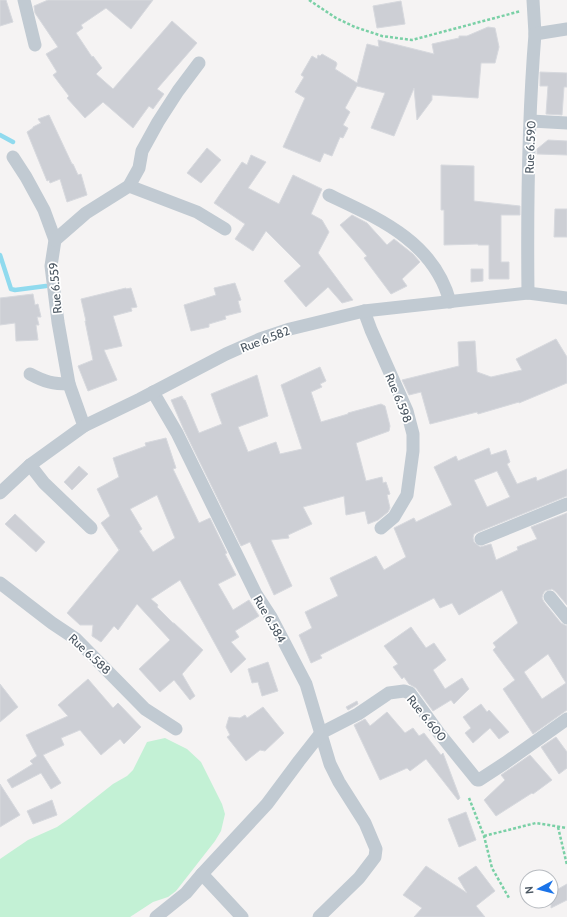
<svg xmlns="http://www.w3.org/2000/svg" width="567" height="917" font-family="Cabin,sans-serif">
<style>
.green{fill:#c3f1d5}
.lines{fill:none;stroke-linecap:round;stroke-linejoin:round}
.stream{stroke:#90daee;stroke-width:4.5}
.building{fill:#cdcfd5;stroke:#d7d9de;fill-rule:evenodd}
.path{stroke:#7ad0a6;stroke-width:2.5;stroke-dasharray:3 2;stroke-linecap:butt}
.street{stroke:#c1cad2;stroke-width:13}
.labels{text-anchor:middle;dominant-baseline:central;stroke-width:3.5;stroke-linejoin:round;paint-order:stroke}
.street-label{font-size:12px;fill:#4a5661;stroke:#fff}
</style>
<rect width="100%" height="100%" fill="#f5f3f3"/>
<path class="green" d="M165,738l22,11 14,13 21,42 3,10 -4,17 -6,10 -39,50 -8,6 -15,5 -23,15h-130v-58l28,-19 29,-13 13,-9 43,-34 14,-8 6,-6 14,-28z"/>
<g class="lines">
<g class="stream">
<path d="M0,135l13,7"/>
<path d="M0,255l11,34 4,1 31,-4"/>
</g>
</g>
<g class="building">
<path d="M0,0h6l7,22 -13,4z"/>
<path d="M48,0h105l-22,29 -25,-21 -25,17 2,3 -7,5 16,24 1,-1 9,12 -6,6 17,15 59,-68 25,22 -40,46 7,5 -11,15 -4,-3 -16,22 -30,-26 -18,16 -18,-20 2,-2 -16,-21 4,-3 -11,-18 12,-7 -23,-34 -1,-7z"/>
<path d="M401,1l4,23 -28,4 -4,-22z"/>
<path d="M488,27l7,1 4,19 -4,16h-14l-3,35 -46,-3v5l-15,20 -3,-32 -20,48 -23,-8 14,-35 -28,-7 -12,22 5,4 -7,13 5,3 -5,10 -3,-1 -8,19 -8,-3 -4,9 -37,-15 22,-49 -10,-6 9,-15 -3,-2 11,-19 5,3 1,-4 2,1 2,-2 14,8 1,2 -2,5 22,14 10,-39 12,3 -1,-7 56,14 -2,-10 27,-6v-2h8z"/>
<path d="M540,72l27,1v14h-3l-2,28 -16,-1 2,-28h-8z"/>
<path d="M49,115l23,49h1l5,11 3,-1 6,21 -20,7 -7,-23 -10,4 -1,-3 -2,1 -20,-49 6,-4v-1l8,-4 -3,-4z"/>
<path d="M548,140l19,1v14l-30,-1v-5z"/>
<path d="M207,148l14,12 -20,23 -14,-10z"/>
<path d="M251,155l15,7 -18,26 31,16 14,-29 29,14 -11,25 11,6 7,12 -11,21 35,47 -11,3 -14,-16 -22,20 -22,-26 17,-15 -35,-35 -13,20 -18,-12 10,-15 -31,-21 28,-41 5,3z"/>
<path d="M441,165l33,1v35l46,5v9h-19v47h8v17h-20v-34h-11v-1l-34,1v-35h-3z"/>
<path d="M555,209h12v28h-13z"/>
<path d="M352,215l15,8 20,22 7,-6 19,15 7,8 -18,17 5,7 -16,8 -27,-36 3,-2 -27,-31z"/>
<path d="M471,269h12v12l-12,1z"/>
<path d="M235,283l6,17 -3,1 3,11 -16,4 1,3 -17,5v3l-18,4 -7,-26 32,-10 -2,-7z"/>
<path d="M126,288v1l5,-1 6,19 -6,1 1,3 -19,5 9,30 -18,4 13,30 -29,11 -10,-25 15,-6 -8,-39h1l-5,-22z"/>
<path d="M33,294l2,11 3,-1 3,13h-4l2,8h-3l2,15 -22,1 -1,-18 -15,2v-27z"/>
<path d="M556,339l11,18v26l-48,20v-1l-41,12 -1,-2 -47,12 -9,-32 -12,3 -7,-15 57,-14 -1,-24 17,-1 2,31 14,5 31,-7 -6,-11z"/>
<path d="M320,367l6,14 -6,3 2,3 -11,5 10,30 27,-8v-1l33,-9 4,2 5,20 -1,5 -33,12 10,38 16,-4 1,6 3,-1 4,12 -3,1 3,13 -2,4 -10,8 -10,4 -3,-13 -19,4 -2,-19 -41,11 9,17 -24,11 1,3 -18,2 21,46 -18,9 -24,-53 -9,4 -57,-116 -13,-30 11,-4 2,4h1l14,33 23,-9 -11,-30 46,-19 11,41 -30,11 10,25 28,-10 4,12 22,-5 -21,-64z"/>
<path d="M166,438l10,30 -3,1 26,54 11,-5 17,35 -2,1 11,21 -18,9 15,26 16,-10 10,16 -24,15 4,6 -8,5 15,17 -15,14 -51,-93 -29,19 7,6 -1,2 16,16h1l29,27 -21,24 13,22 -5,4 -16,-20 -14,12 -21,-23 31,-29 -33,-36 -19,26 -4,-4 -13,16 -9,-6 1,-11h-13l-13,-12 53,-64 -1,1 -18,-27 9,-7 -13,-27 22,-12 -6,-19 33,-12 -1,-3zM157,495l18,43 -22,14 -14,-21 3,-2 -12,-20z"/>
<path d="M489,448l2,7 15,-5 4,12 -3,2 10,20 19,-7 1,4 30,-12v27l-89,36 -4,2 -1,4 1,4 6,5 11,-3 5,16 22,-10 -1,-3 20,-8 -6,-12 36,-14v92l-11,-13 -4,-3 -7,2 -2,3 -1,4 2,4 17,21 6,3v84l-34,24 -30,-45 12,-9 -22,-30 3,-3 -3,-4 25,-20 -16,-33 -43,25 -7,-12 -12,5 -6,-10 -114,57 2,3 -11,5 -12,-28 13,-7 -7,-16 33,-16 -8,-18 46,-22 8,14 22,-13 -12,-29 20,-10 2,4 36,-17 -18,-38 22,-11 2,5zM497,471l13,26 -23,10 -13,-27zM548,654l18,29 -24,16 -18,-27z"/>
<path d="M79,466l9,8 -16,16 -8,-8z"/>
<path d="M15,514l30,28 -9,10 -31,-28z"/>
<path d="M411,627l15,21 8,-5 12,17 -13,10 12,19 17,-11 7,11 -15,15 -3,-4 -18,11 -17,-23 -7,-4 -5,-7 -2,2 -9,-12 5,-3 -14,-18z"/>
<path d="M268,662l10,29 -16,5 -4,-14 -6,1 -4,-14z"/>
<path d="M88,679l25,29 5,-5 23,24 -17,17 -4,-5 -19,16 -21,-25 -19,8 3,7 -21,10 18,28 -10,6 -10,-16 -29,15 -5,-8 26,-16 -3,-3 7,-5 -11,-21 42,-19 -10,-11z"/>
<path d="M0,684l18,23 -18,15z"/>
<path d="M357,701l1,3 -10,6 -2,-3z"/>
<path d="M481,704l6,8 2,-2 20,22 -10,7 -9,-11 -17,15 -8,-10 6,-5 -8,-11z"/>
<path d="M263,707l21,26 -19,18 -5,-1 -14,11 -19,-24 3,-2 -4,-8 3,-10 11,1 5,-3 2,3z"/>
<path d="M387,712l18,21 8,-5 6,8 5,-3 17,22 2,-2 17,45 -2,2 -32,-41 -16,12 -3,-3 -27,12 -26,-55 11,-6 5,7z"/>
<path d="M556,737l11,15v16l-8,6 -18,-27z"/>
<path d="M530,755l22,25 -19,14 -1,-1 -36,23 -12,-16 21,-20 -4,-5z"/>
<path d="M0,784l20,31 -20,12z"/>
<path d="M52,800l5,15 -24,9 -6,-13z"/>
<path d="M466,812l10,28 -17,7 -11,-28z"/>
<path d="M426,866l41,27 -9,-15 18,-12 19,25 -19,15 9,11h-71l8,-9 -19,-13z"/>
<path d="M567,884v16l-16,8v-15z"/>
</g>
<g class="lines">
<g class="path">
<path d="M309,0l27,18 19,9 27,9 30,4 109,-29"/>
<path d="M469,798l15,38 8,32 17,30"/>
<path d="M558,827l9,38"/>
<path d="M484,836l52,-13 31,5"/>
</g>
<g class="street">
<path d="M24,0l11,45"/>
<path d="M533,0l2,34"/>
<path d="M531,121l36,2"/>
<path d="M13,157l13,20 18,33 11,30 -4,26 7,56 11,62 15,42"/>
<path d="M129,186l68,26 28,17"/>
<path d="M329,195c51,24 105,47 121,107"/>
<path d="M55,240l31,-27 43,-27 10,-18 3,-17 16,-29 20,-31 21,-28"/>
<path d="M528,293c-1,-87 0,-173 7,-259l32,-5"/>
<path d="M364,311l7,19 36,81 6,23v17l-6,44 -13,22 -13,11"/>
<path d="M30,374c15,8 23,10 39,10"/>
<path d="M153,392l24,41 79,161 15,23 35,67 24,80 9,18 26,41 11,26 -1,8 -16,21 -40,39"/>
<path d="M30,465l14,18 47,45"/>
<path d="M0,493l30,-28 54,-39 56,-27 86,-45 34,-15 30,-10 74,-18 164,-18 39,5"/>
<path d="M481,539l86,-35"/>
<path d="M0,583l52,40 24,16 69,70 31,20"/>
<path d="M550,597l17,21"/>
<path d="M156,917l30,-24 16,-19"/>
<path d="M242,917l-40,-43 65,-70 32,-43 22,-28 37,-19 31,-21 15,-2 6,2 29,40 38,47h2l26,-17 62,-44"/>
</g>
</g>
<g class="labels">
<g class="street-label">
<text transform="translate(530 147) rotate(-88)">Rue 6.590</text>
<text transform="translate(55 288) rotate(-95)">Rue 6.559</text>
<text transform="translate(265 339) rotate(-21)">Rue 6.582</text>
<text transform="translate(399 398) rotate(68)">Rue 6.598</text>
<text transform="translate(270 619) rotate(60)">Rue 6.584</text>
<text transform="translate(90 654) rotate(43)">Rue 6.588</text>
<text transform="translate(427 718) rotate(51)">Rue 6.600</text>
</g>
</g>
<g transform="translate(539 889) rotate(263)"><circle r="19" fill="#ffffff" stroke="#b7bbc0"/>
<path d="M0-3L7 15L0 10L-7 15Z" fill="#1a73e8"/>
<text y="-6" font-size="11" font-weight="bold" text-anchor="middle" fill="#4a5661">N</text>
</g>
</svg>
